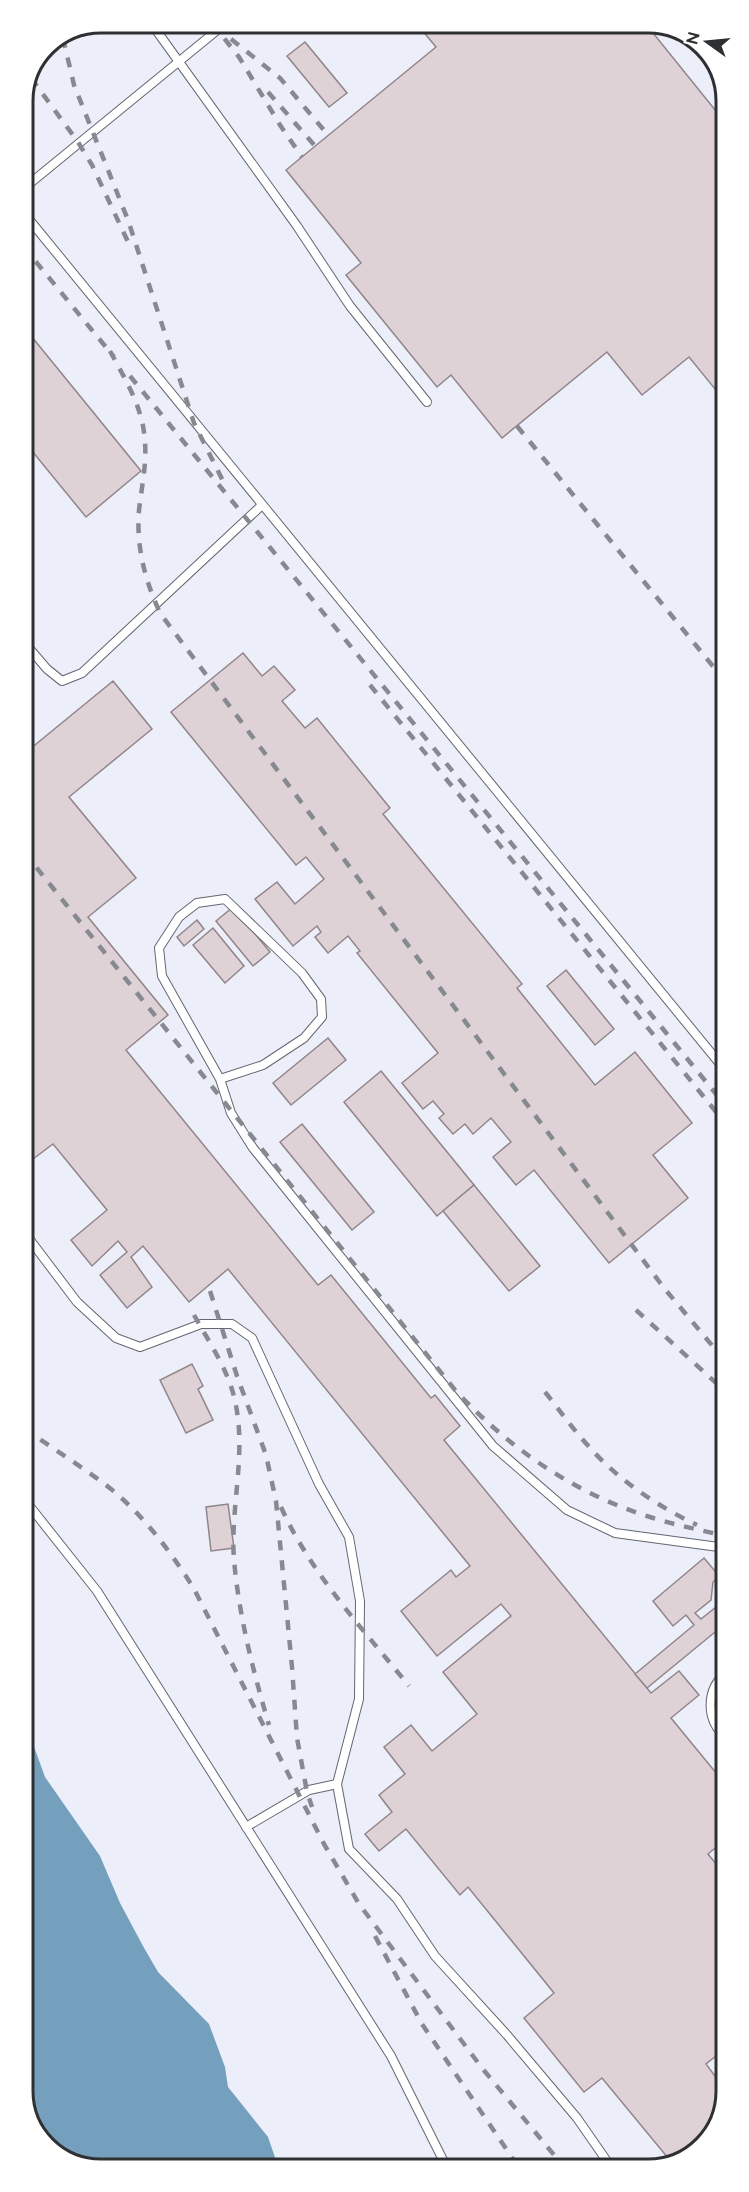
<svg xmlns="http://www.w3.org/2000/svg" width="749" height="2192" font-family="Raleway,sans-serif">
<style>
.water{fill:#74a0bd}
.building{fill:#dfd2d6;stroke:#91858a;stroke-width:1.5}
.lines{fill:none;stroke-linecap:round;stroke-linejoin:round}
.service-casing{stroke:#646670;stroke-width:10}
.service{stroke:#fff;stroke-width:8}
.rail{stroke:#878990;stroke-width:4.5;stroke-dasharray:10 10;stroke-linecap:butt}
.rim{fill:none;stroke:#2f3034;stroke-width:3}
</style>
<rect width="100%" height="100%" fill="#eceffa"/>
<path class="water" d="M25,1722l20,55 55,79 20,47 23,43 15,26 51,52 16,43 3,20 40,50 11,32h-183l-46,-19 -25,-39z"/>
<g class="building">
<path d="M416,23h229l79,98v279l-35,-43 -47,38 -35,-43 -105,86 -51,-63 -14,12 -91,-112 15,-12 -75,-93 150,-123z"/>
<path d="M305,42l42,51 -18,14 -42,-51z"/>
<path d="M23,326l118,145 -55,46 -63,-77z"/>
<path d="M243,653l19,23 12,-10 21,24 -13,11 23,27 12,-10 73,90 -7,6 139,170 -5,4 78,97 40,-33 57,71 -39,32 35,43 -79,65 -75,-93 -18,15 -23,-28 18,-15 -20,-24 -18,16 -8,-10 -12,10 -14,-16 5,-4 -11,-13 -10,8 -21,-26 36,-30 -81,-100 3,-2 -12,-15 -20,17 -13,-16 6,-5 -4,-6 -24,20 -38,-47 22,-17 18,22 29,-25 -18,-22 -10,8 -125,-153z"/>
<path d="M113,681l39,48 -83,68 67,81 -48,39 80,98 -42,35 192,235 13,-10 100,123 4,-3 25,31 -16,14 207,253 28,-22 20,24 -28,23 55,67v54l-18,15 18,22v172l-20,16 20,27 -16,48 -37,25 -71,-86 -18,14 -60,-74 30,-25 -86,-106 -8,8 -54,-66 -27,22 -14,-17 27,-22 -13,-17 26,-21 -21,-27 27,-22 21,26 45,-37 -34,-42 68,-56 -10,-12 -64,52 -36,-45 50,-41 5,7 14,-11 -242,-297 -39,33 -46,-56 -12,11 21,30 -25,21 -27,-33 27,-23 -9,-11 -26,25 -21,-26 36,-30 -54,-66 -20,15 -9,-11 -1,-408 7,9z"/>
<path d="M233,907l37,45 -17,14 -37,-45z"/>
<path d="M197,920l7,9 -20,17 -7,-9z"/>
<path d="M213,928l31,38 -19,17 -32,-38z"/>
<path d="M566,970l48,59 -19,16 -48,-59z"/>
<path d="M328,1038l18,22 -55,45 -18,-22z"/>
<path d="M381,1071l93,114 -37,31 -93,-114z"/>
<path d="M302,1124l72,88 -22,18 -72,-88z"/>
<path d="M474,1185l66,81 -31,25 -66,-80z"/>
<path d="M192,1364l11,22 -5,3 15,31 -27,13 -26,-53z"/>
<path d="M228,1504l6,44 -23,3 -5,-44z"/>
<path d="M704,1558l15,18 -6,6 -2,18 -16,13 6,6 25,-20v24l-79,65 -12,-14 59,-49 -8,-10 -13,11 -20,-25z"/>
</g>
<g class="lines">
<defs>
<g id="service">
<path d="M151,23l146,203 53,80 77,96"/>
<path d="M23,189l203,-166"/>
<path d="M23,212l702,858"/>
<path d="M23,641l24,28 15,12 20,-8 180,-168"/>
<path d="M220,1079l43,-14 41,-27 18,-21 -1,-18 -19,-26 -77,-74 -28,4 -18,14 -20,31 3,28 58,103 11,34 22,35 240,298 74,64 48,23 111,15"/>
<path d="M24,1232l53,70 39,36 24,9 61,-23h31l20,14 67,146 30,53 11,64 -1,98 -22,85 12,65 48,50 38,57 72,79 70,83 34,49"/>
<path d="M24,1499l73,92 294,465 56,112"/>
<path d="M726,1673c-21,17 -20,48 0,64"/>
<path d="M246,1827l63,-37 28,-6"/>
</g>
</defs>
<use href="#service" class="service-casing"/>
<use href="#service" class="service"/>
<g class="rail">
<path d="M212,23l27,34 41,68 22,32"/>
<path d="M63,38l11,47 54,135 66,203 29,58"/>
<path d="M231,39l49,39 48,57"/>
<path d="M31,78l47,64 14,23 37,79"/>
<path d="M268,92l47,54"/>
<path d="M23,246l91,111"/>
<path d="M110,351c14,26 30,52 34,81 4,27 -2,52 -5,78 -3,37 6,70 21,103l504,675 62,74"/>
<path d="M130,376l595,729"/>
<path d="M517,426l208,255"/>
<path d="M370,685l355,438"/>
<path d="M24,852l431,538c54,58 118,103 195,127 25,8 50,13 76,19"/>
<path d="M210,1291l27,85 29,79 10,46 16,166 5,71 10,54 5,15"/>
<path d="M636,1310l90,82"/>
<path d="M194,1315c15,27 35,56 41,86 12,53 -5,106 -1,159 5,56 19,111 35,165"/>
<path d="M545,1392c16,20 30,40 47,58 28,31 67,57 105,75"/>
<path d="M24,1428c29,21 59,39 87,61 33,27 59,62 82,98l131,257 35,60 123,164 82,99"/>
<path d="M281,1507c30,67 82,122 128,179"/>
<path d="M375,1936l47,88 97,144"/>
</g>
</g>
<path d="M0 0H749V2192H0ZM101 33H648A68 68 0 0 1 716 101V2091A68 68 0 0 1 648 2159H101A68 68 0 0 1 33 2091V101A68 68 0 0 1 101 33Z" fill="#fff" fill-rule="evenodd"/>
<path class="rim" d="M101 33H648A68 68 0 0 1 716 101V2091A68 68 0 0 1 648 2159H101A68 68 0 0 1 33 2091V101A68 68 0 0 1 101 33Z"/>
<g transform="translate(707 42) rotate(285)" stroke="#ffffff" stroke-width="4.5" paint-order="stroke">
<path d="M0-4.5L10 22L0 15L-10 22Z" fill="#2f3034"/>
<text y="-9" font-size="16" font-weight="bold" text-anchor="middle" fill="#2f3034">N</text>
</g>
</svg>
